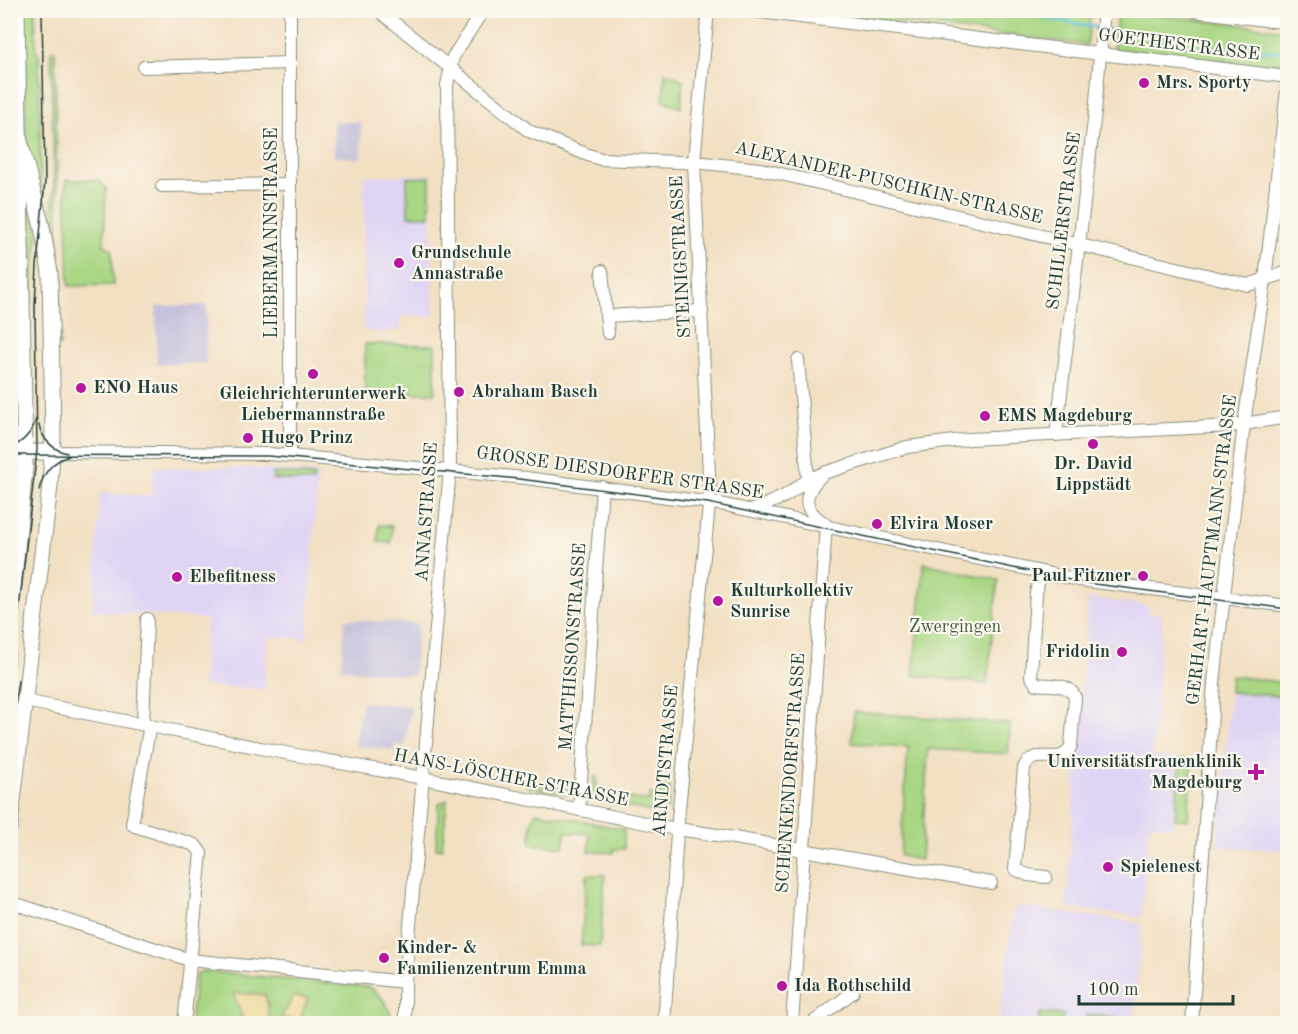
<svg xmlns="http://www.w3.org/2000/svg" width="1298" height="1034" font-family="'Old Standard TT',serif">
<style>
.built{fill:#e0d4f4}
.industrial{fill:#c4c0db}
.green{fill:#a9d784;stroke:#648a5c;stroke-width:1.5}
.sand{fill:#eeda9e;stroke:#868c69;stroke-width:1.5}
.lines{fill:none;stroke-linecap:round;stroke-linejoin:round}
.stream{stroke:#60c7dd;stroke-width:3}
.minor-casing{stroke:#888e7b;stroke-width:14}
.major-casing{stroke:#888e7b;stroke-width:17}
.minor{stroke:#fff;stroke-width:12}
.major{stroke:#fff;stroke-width:15}
.tram{stroke:#1f3d34;stroke-width:1.5}
.poi-dot{fill:#b5179e;stroke:#fbf7ec;stroke-width:2}
.labels{text-anchor:middle;dominant-baseline:central;stroke-width:4.5;stroke-linejoin:round;paint-order:stroke}
.street-label{font-size:18px;fill:#1f3d34;stroke:#fbf7ec}
.poi-label{font-size:18px;font-weight:bold;fill:#1f3d34;stroke:#fbf7ec;text-anchor:start}
.park-label{font-size:18px;fill:#3b5c44;stroke:#fbf7ec}
</style>
<rect width="100%" height="100%" fill="#fbf7ec"/>
<filter id="ink" filterUnits="userSpaceOnUse"><feTurbulence type="fractalNoise" baseFrequency=".0167" numOctaves="2"/><feDisplacementMap in="SourceGraphic" scale="12" xChannelSelector="R" yChannelSelector="G"/><feConvolveMatrix kernelMatrix="1 2 1 2 8 2 1 2 1" color-interpolation-filters="sRGB"/></filter>
<filter id="wash" filterUnits="userSpaceOnUse"><feTurbulence type="fractalNoise" baseFrequency=".008" numOctaves="4" result="noise"/><feDisplacementMap in="SourceGraphic" scale="24" xChannelSelector="R" yChannelSelector="G"/><feGaussianBlur stdDeviation="1.35" result="paint"/><feColorMatrix in="noise" values="0 0 0 0 0 0 0 0 0 0 0 0 0 0 0 0 0 1.4 0 .05"/><feComposite in="paint" operator="in"/></filter>
<g filter="url(#wash)">
<rect width="100%" height="100%" fill="#f2e0c2"/>
<g class="built">
<path d="M430,175l4,141h-33v14l-16,1v3h-5v-3h-16v-155z"/>
<path d="M154,467l88,1 76,6 -11,165 -40,-3 -3,53 -62,-3 4,-67 -113,-8 7,-118 51,3z"/>
<path d="M1088,598l61,8v7l13,2 -9,141 27,3 -6,67 -25,-1 -7,92 -76,-9z"/>
<path d="M1230,692l57,5v154l-69,-5z"/>
<path d="M1014,906l128,17 -9,100 -133,1 1,-18 69,4 -69,-5z"/>
</g>
<g class="industrial">
<path d="M334,122h27v36l-27,-1z"/>
<path d="M207,305l-1,58 -49,1 -1,-58z"/>
<path d="M345,619l73,5 -4,52 -73,-7z"/>
<path d="M362,702l49,4 -6,40 -10,-2 -1,6 -39,-4z"/>
</g>
<g class="green">
<path d="M23,11h12l1,41 3,1 2,149 -14,-47z"/>
<path d="M805,11l286,-1v1l-4,34z"/>
<path d="M1118,11l169,19v19l-9,19 -165,-19z"/>
<path d="M51,51h4l5,295 -2,-2 -8,-110 4,-44z"/>
<path d="M665,72l18,8 -2,28 -18,-8z"/>
<path d="M430,177v39h-22l-1,-38z"/>
<path d="M66,180h32l8,8 -2,57 8,4 1,36 -44,1z"/>
<path d="M27,198l11,34 -4,35 -2,36h-3z"/>
<path d="M365,344l70,1v48h-70z"/>
<path d="M274,473l40,3 -1,6 -40,-3z"/>
<path d="M379,525l13,1 -1,17 -13,-1z"/>
<path d="M924,563l74,17 -11,104 -74,-9z"/>
<path d="M1231,676l56,7v14l-57,-5z"/>
<path d="M854,712l156,12 -2,30 -80,-5 -7,111 -21,-4 8,-109 -56,-4z"/>
<path d="M1180,759h12l-4,61 -13,-1z"/>
<path d="M594,777h3l-1,16 53,8 1,-7 9,1 1,-9 10,1 -3,23 -4,4 -71,-14z"/>
<path d="M528,781l40,8v5l-41,-7z"/>
<path d="M447,800l-5,49 -6,-1 3,-44z"/>
<path d="M536,812l88,17v20h-10v4l-25,-2 1,-17 -25,-2 -1,15 -33,-3v-20z"/>
<path d="M587,875h18l-5,71 -19,-1z"/>
<path d="M202,971l166,16c14,7 22,21 25,36l-203,1 6,-49z"/>
<path d="M1040,1013l23,2 -1,8h-23z"/>
<path d="M1086,1015l29,2 -1,6h-29z"/>
</g>
<g class="sand">
<path d="M233,993l32,2 3,11 1,17h-27v-7z"/>
<path d="M294,996l14,2 -8,22 -19,-2z"/>
</g>
<g class="lines">
<g class="stream">
<path d="M1006,10l92,18"/>
<path d="M1105,29l93,18 90,5"/>
</g>
</g>
</g>
<g filter="url(#ink)">
<g class="lines">
<defs>
<g id="minor">
<path d="M378,10l151,121 59,24 13,4 103,4 56,6 488,116 40,-13"/>
<path d="M744,10l544,67"/>
<path d="M1188,10l100,13"/>
<path d="M144,67l146,-4"/>
<path d="M162,186l128,-2"/>
<path d="M602,271l6,62"/>
<path d="M606,316l96,-5"/>
<path d="M798,360l10,120"/>
<path d="M1056,435l39,-323 9,-102"/>
<path d="M53,452l216,2 257,24 194,26 359,76 209,26"/>
<path d="M290,455v-445"/>
<path d="M822,475c-9,8 -20,23 -12,35 3,5 10,10 15,14"/>
<path d="M754,510l31,-14 23,-16 16,-7 83,-26 63,-8 261,-13 57,-9"/>
<path d="M1040,572l-4,22 -5,82 5,8c14,2 34,-2 39,14l-4,47c-7,25 -38,-1 -47,23l-9,101 13,6 18,2"/>
<path d="M25,701l255,51 143,26 242,49 52,8 274,48"/>
<path d="M143,724l4,-105"/>
<path d="M150,725l-18,99 3,2 60,19 6,8 -17,171"/>
<path d="M579,810l23,-323"/>
<path d="M10,902l180,58 215,22"/>
<path d="M405,1024v-42l45,-513 -3,-384 6,-28 30,-47"/>
<path d="M664,1024l14,-205 32,-324 -16,-333 14,-152"/>
<path d="M792,1024l34,-499"/>
<path d="M811,1024l42,-32"/>
<path d="M1192,1024l22,-342 30,-258 21,-144 23,-198"/>
</g>
<g id="major">
<path d="M10,452h43"/>
<path d="M10,620l15,-152 -8,-458"/>
<path d="M10,826l40,-340 3,-49 -3,-165 -8,-45 -22,-86"/>
</g>
</defs>
<use href="#minor" class="minor-casing"/>
<use href="#major" class="major-casing"/>
<use href="#minor" class="minor"/>
<use href="#major" class="major"/>
<g class="tram">
<path d="M39,425c3,14 14,25 28,28"/>
<path d="M10,448c14,-6 22,-15 26,-29"/>
<path d="M10,455l258,1 251,23 189,24 371,79 209,27"/>
<path d="M39,490c4,-17 13,-29 30,-34"/>
<path d="M10,689l27,-239 -2,-145 2,-39 8,-85 -3,-171"/>
<path d="M10,743l8,-63"/>
</g>
</g>
</g>
<g class="poi-dot">
<circle cx="1144" cy="83" r="6"/>
<circle cx="399" cy="263" r="6"/>
<circle cx="313" cy="374" r="6"/>
<circle cx="81" cy="388" r="6"/>
<circle cx="459" cy="392" r="6"/>
<circle cx="985" cy="416" r="6"/>
<circle cx="248" cy="438" r="6"/>
<circle cx="1093" cy="444" r="6"/>
<circle cx="877" cy="524" r="6"/>
<circle cx="1143" cy="576" r="6"/>
<circle cx="177" cy="577" r="6"/>
<circle cx="718" cy="601" r="6"/>
<circle cx="1122" cy="652" r="6"/>
<path d="M1253 763h6v6h6v6h-6v6h-6v-6h-6v-6h6z"/>
<circle cx="1108" cy="867" r="6"/>
<circle cx="384" cy="958" r="6"/>
<circle cx="782" cy="986" r="6"/>
</g>
<g class="labels">
<g class="street-label">
<text transform="translate(1179 45) rotate(7)">GOETHESTRASSE</text>
<text transform="translate(889 183) rotate(13)">ALEXANDER-PUSCHKIN-STRASSE</text>
<text transform="translate(1064 221) rotate(-83)">SCHILLERSTRASSE</text>
<text transform="translate(272 233) rotate(-90)">LIEBERMANNSTRASSE</text>
<text transform="translate(681 257) rotate(-93)">STEINIGSTRASSE</text>
<text transform="translate(620 473) rotate(8)">GROSSE DIESDORFER STRASSE</text>
<text transform="translate(427 512) rotate(-86)">ANNASTRASSE</text>
<text transform="translate(1212 550) rotate(-83)">GERHART-HAUPTMANN-STRASSE</text>
<text transform="translate(573 647) rotate(-86)">MATTHISSONSTRASSE</text>
<text transform="translate(666 761) rotate(-85)">ARNDTSTRASSE</text>
<text transform="translate(791 773) rotate(-86)">SCHENKENDORFSTRASSE</text>
<text transform="translate(511 778) rotate(11)">HANS-LÖSCHER-STRASSE</text>
</g>
<g class="poi-label">
<text x="1156" y="83">Mrs. Sporty</text>
<text x="411" y="253">Grundschule<tspan x="411" dy="21">Annastraße</tspan></text>
<text x="93" y="388">ENO Haus</text>
<text x="471" y="392">Abraham Basch</text>
<text x="313" y="394" text-anchor="middle">Gleichrichterunterwerk<tspan x="313" dy="21">Liebermannstraße</tspan></text>
<text x="997" y="416">EMS Magdeburg</text>
<text x="260" y="438">Hugo Prinz</text>
<text x="1093" y="464" text-anchor="middle">Dr. David<tspan x="1093" dy="21">Lippstädt</tspan></text>
<text x="889" y="524">Elvira Moser</text>
<text x="1131" y="576" text-anchor="end">Paul Fitzner</text>
<text x="189" y="577">Elbefitness</text>
<text x="730" y="591">Kulturkollektiv<tspan x="730" dy="21">Sunrise</tspan></text>
<text x="1110" y="652" text-anchor="end">Fridolin</text>
<text x="1242" y="762" text-anchor="end">Universitätsfrauenklinik<tspan x="1242" dy="21">Magdeburg</tspan></text>
<text x="1120" y="867">Spielenest</text>
<text x="396" y="948">Kinder- &amp;<tspan x="396" dy="21">Familienzentrum Emma</tspan></text>
<text x="794" y="986">Ida Rothschild</text>
</g>
<g class="park-label">
<text x="955" y="627">Zwergingen</text>
</g>
</g>
<rect width="1298" height="1034" fill="none" stroke="#fbf7ec" stroke-width="36"/>
<path d="M1079 995v9h154v-9" fill="none" stroke="#1f3d34" stroke-width="3"/>
<text x="1088" y="995" font-size="18" fill="#1f3d34" stroke="#fbf7ec" stroke-width="4.5" paint-order="stroke">100 m</text>
</svg>
